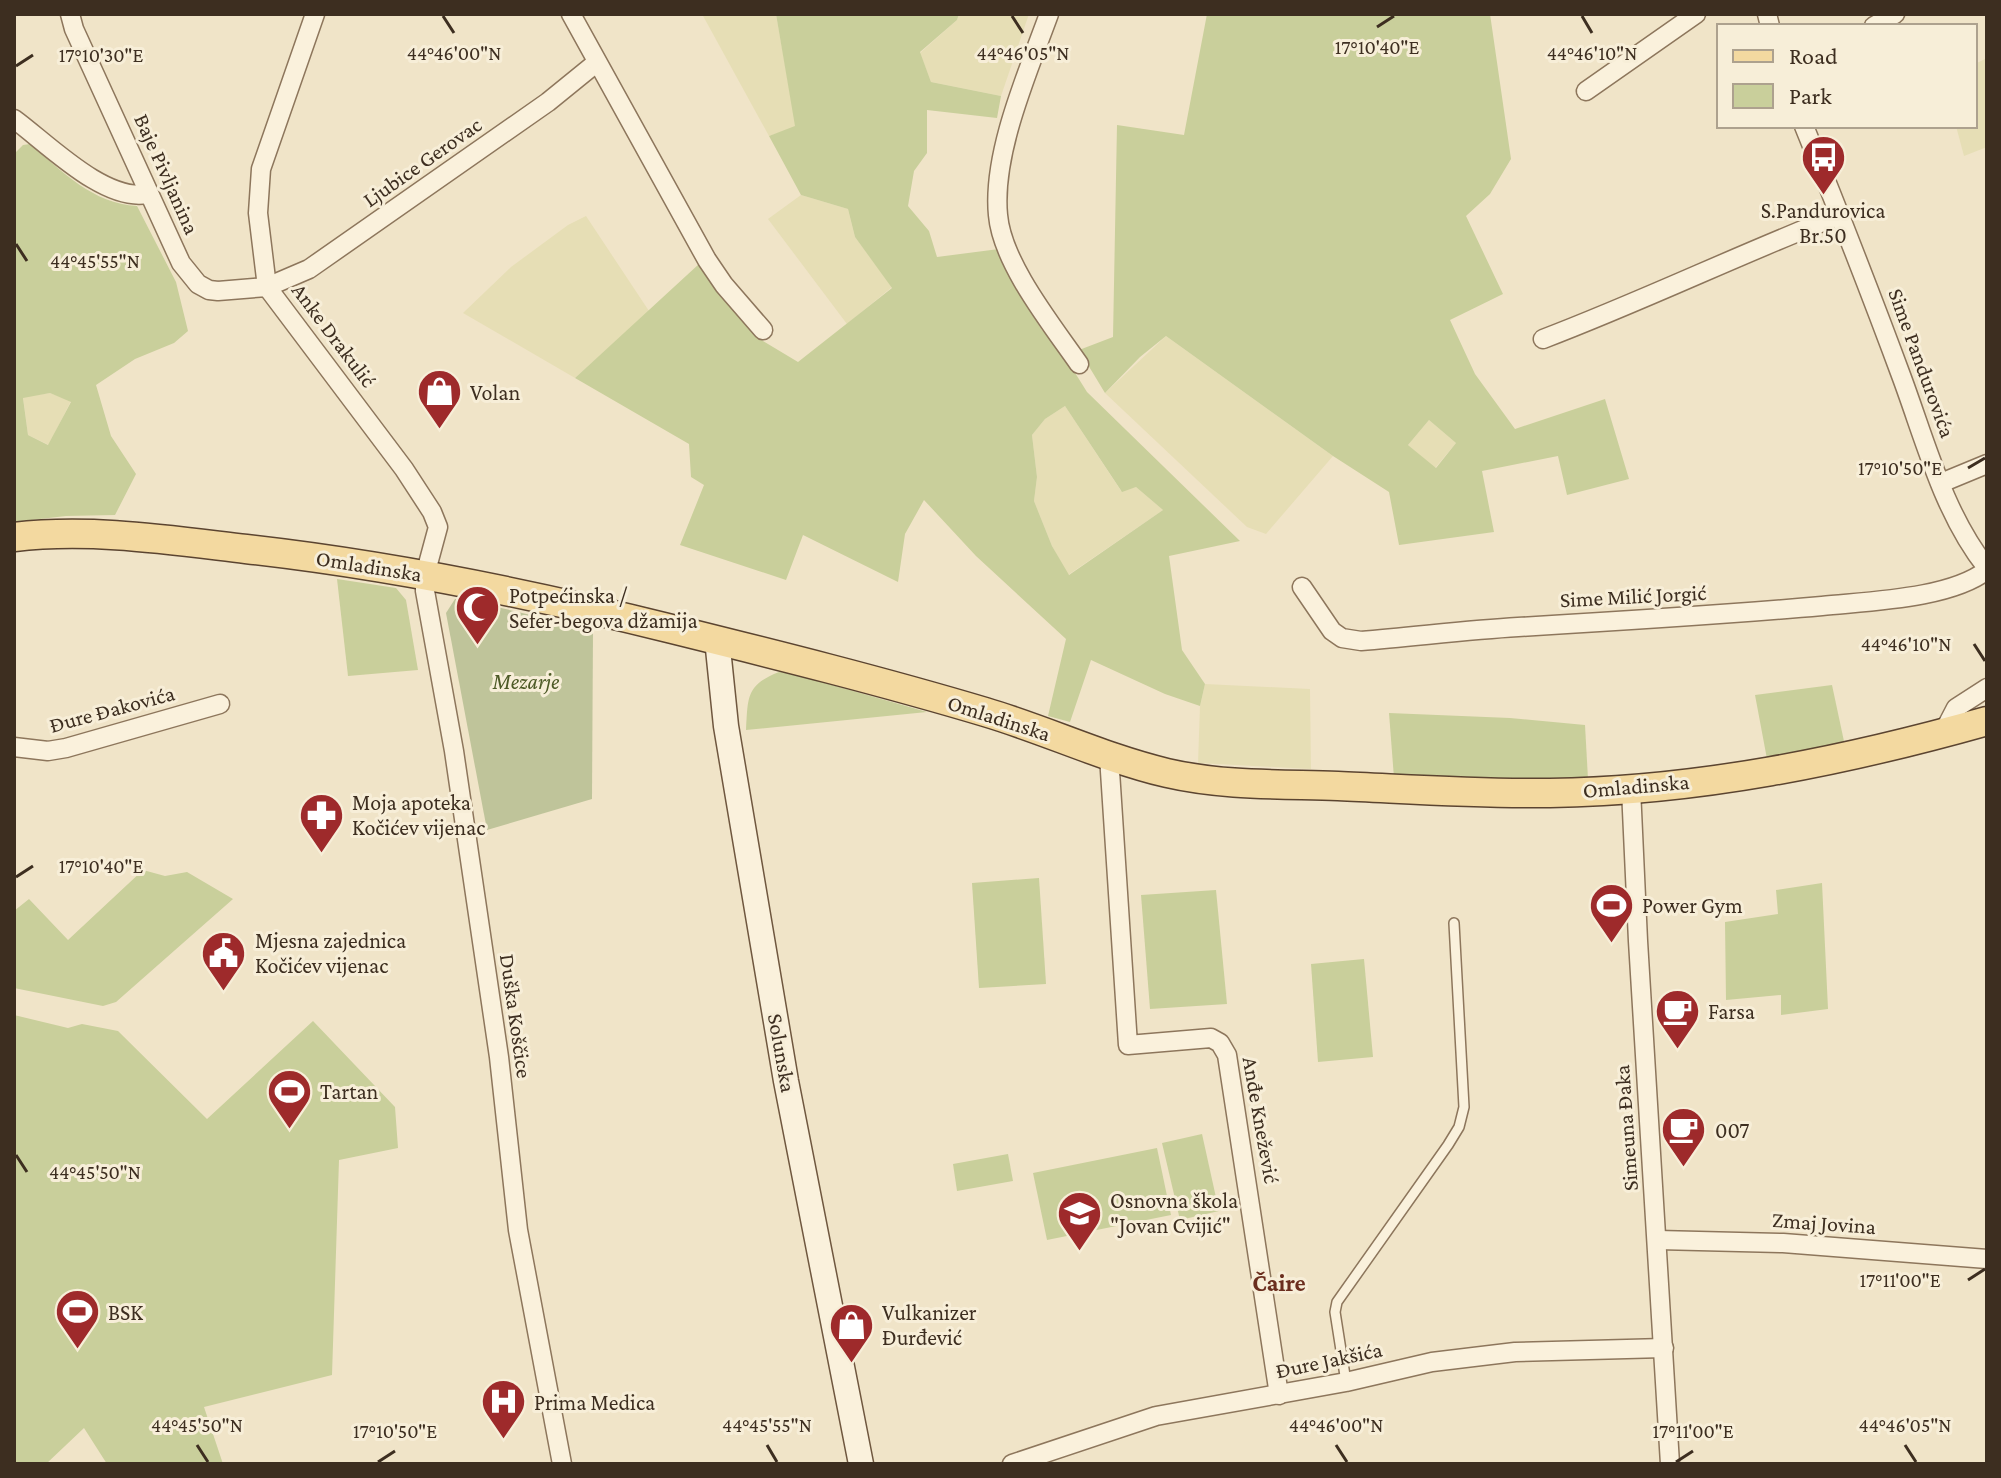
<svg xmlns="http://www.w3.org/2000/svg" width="2001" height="1478" font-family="'Crimson Pro',serif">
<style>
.farmland{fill:#e6deb5}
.green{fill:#c9cf9b;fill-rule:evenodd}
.cemetery{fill:#bfc49a}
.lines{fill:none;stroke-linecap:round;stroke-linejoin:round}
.lane-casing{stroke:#8d765c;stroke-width:12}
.street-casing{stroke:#8d765c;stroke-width:21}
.secondary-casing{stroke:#6f573f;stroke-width:27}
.primary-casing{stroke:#5b4430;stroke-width:31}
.lane{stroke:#faf1dc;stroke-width:9}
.street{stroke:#faf1dc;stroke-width:18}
.secondary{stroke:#faf1dc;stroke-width:24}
.primary{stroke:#f3d9a0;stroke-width:28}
.ticks{fill:none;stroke:#3d2e20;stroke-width:3}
.labels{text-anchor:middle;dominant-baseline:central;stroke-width:6;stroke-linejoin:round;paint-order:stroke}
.street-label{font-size:22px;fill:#3d2e20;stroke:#f7eed8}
.poi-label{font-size:22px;fill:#3d2e20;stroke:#f7eed8;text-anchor:start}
.park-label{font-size:22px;font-style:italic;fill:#4d5a26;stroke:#f7eed8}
.neighbourhood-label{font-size:24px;font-weight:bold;fill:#6b2e1e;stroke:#f7eed8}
.ticks-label{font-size:20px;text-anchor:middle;fill:#3d2e20;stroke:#f7eed8;stroke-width:6;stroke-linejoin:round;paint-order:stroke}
</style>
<rect width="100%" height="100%" fill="#f0e4c8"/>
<g class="farmland">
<path d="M702,14h74l20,113 -27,9z"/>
<path d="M959,14h70l-28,82 -70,-14 -11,-29 37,-33z"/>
<path d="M1987,58v89l-23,9 -8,-30h19v-62z"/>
<path d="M801,195l47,14 7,28 37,50 -45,37 -79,-105z"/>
<path d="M586,216l63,95 -74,67 -112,-65 48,-46 57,-42z"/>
<path d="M1166,336l167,120 -67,78 -19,-7 -142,-134z"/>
<path d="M50,393l21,8 -22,44 -21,-10 -5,-38z"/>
<path d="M1065,406l56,85 15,-4 27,23 -95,65 -16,-29 -18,-45 3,-24 -5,-42 13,-16z"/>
<path d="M1429,420l27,23 -21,25 -27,-23z"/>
<path d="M1205,684l105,5 1,80 -113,-6 2,-57z"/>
</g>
<g class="green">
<path d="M776,14h183l-2,6 -37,32 11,30 70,14 -4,22 -70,-8v43l-13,18 -6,35 21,25 8,26 62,-8 23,50 20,31 20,22 25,40 153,149 -71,15 13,94 23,34 -5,22 -35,-12 -74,-34 -21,62 -22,-6 18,-77 -90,-83 -52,-56 -19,34 -7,48 -95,-47 -17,45 -106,-35 24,-60 -13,-8 -2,-33 -114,-66 124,-114 64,77 35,21 94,-74 -37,-51 -7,-28 -47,-14 -32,-59 26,-10zM1065,406l57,86 14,-5 27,23 -94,65 -17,-29 -18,-45 3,-24 -5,-42 13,-16z"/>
<path d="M1207,14h283l21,145 -21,35 -24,22 37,78 -53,26 25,54 40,55 90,-30 24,80 -62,16 -9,-39 -76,15 12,61 -95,13 -10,-53 -56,-36 -167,-120 -26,21 -35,36 -26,-43 34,-13 4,-212 67,10zM1429,420l27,23 -20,25 -28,-23z"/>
<path d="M30,144c32,27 63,60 107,62l39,76 12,49 -14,12 -39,16 -39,26 15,51 25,38 -21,41 -49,1 -52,6v-368l9,-9zM50,393l21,9 -23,43 -20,-10 -5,-37z"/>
<path d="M337,579l59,9 10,12 12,70 -70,6z"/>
<path d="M779,672l11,1 137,39 -181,18c2,-33 0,-45 33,-58z"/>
<path d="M1832,685l13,61 -78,13 -12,-64z"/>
<path d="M1389,713l121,5 75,7 3,54 -59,2 -135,-3z"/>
<path d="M143,870l22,6 22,-4 46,27 -117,103 -13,4 -89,-18v-77l15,-12 39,41z"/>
<path d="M1039,878l7,106 -67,4 -7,-105z"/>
<path d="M1822,883l6,126 -47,6v-20l-55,5 -1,-78 53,-8 -2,-24z"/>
<path d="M1216,890l11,114 -77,5 -9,-114z"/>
<path d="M1364,959l9,98 -55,5 -7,-98z"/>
<path d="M14,1015l54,13 14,-4 36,7 89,88 106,-98 82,86 3,41 -59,12 -7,215 -128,32 19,57h-116l-23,-36 -38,36h-32z"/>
<path d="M1202,1134l17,77 -39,9 -18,-77z"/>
<path d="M1157,1148l14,67 -124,25 -14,-67z"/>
<path d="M1008,1154l5,27 -56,10 -4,-27z"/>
</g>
<path class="cemetery" d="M455,599h7l108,25 23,8 -1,167 -105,31 -41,-217z"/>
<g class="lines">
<defs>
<path id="lane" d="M1346,1382l-11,-70 2,-10 111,-157 11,-18 5,-20 -10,-184"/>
<g id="street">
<path d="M70,14l4,15 107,234 17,21 11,6 9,1 49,-4 42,-18 239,-167 48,-39"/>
<path d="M315,14l-54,155 -3,44 9,74 137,182 28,43 6,15 -13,48v16l29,160 45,306 19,173 44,234"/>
<path d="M571,14l136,246 17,25 39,45"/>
<path d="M1049,14c-21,58 -57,139 -51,201 4,48 54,110 81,149"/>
<path d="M1767,14l3,12"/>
<path d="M1874,26l21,-12"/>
<path d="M1586,91l110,-77"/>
<path d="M14,119c33,24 90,83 133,75"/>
<path d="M1804,126c34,84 67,168 98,252 24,65 42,136 85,190"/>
<path d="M1543,339c100,-38 197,-85 297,-124"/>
<path d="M1941,483l46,-19"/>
<path d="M1302,587l30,44 10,7 19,3c52,-4 105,-11 157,-14 102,-6 203,-12 304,-21 47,-5 128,-7 165,-36"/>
<path d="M1943,733l13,-25 31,-20"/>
<path d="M14,747l34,4 18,-3 154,-44"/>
<path d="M1109,756l19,289 83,-7 9,5 7,12 52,340"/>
<path d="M1631,789l7,152 32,523"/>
<path d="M1658,1240l125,3 204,16"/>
<path d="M1012,1464l144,-48 190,-34 86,-20 83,-10 149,-4"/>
</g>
<path id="secondary" d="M717,639l9,87 60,355 75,383"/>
<path id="primary" d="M14,537c77,-9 155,3 232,12 144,16 286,45 426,80 105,26 209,52 313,83 61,18 119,46 182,61 56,13 113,11 171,13 70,3 141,8 212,7 148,-2 295,-32 437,-72"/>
</defs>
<use href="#lane" class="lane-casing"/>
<use href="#street" class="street-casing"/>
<use href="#secondary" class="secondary-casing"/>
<use href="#primary" class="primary-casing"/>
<use href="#lane" class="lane"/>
<use href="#street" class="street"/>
<use href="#secondary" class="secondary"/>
<use href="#primary" class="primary"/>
</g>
<path class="ticks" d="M443,16l11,17M1012,16l11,17M1582,16l10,17M1377,27l17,-11M16,66l17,-11M16,244l11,17M1968,468l17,-10M1974,644l11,17M16,877l17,-11M16,1155l11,17M1968,1280l17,-11M197,1445l11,17M767,1445l10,17M1336,1445l11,17M1905,1445l11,17M378,1462l17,-11M1676,1462l17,-11"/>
<defs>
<symbol id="bus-pin" viewBox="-11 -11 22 30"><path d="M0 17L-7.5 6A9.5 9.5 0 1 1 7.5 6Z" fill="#9e2a2b" stroke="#f7eed8"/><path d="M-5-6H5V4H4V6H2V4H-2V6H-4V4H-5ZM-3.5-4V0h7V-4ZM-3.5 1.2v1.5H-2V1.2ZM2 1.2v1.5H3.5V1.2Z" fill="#fff"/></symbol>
<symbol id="shop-pin" viewBox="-11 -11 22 30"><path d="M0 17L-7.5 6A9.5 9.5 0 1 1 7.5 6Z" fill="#9e2a2b" stroke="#f7eed8"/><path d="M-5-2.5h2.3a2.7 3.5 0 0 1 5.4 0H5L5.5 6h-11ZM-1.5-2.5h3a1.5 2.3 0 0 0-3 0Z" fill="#fff"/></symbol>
<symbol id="mosque-pin" viewBox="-11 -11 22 30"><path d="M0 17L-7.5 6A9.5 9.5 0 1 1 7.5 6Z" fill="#9e2a2b" stroke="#f7eed8"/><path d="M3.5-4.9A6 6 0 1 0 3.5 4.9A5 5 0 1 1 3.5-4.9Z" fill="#fff"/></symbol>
<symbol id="pharmacy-pin" viewBox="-11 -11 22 30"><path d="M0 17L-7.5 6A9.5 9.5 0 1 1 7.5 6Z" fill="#9e2a2b" stroke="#f7eed8"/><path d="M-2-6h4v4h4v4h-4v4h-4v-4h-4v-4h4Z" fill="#fff"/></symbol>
<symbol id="stadium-pin" viewBox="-11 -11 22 30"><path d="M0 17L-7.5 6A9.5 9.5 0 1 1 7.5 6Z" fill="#9e2a2b" stroke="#f7eed8"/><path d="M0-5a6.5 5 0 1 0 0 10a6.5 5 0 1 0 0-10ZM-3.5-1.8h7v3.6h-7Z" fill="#fff"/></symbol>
<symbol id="civic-pin" viewBox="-11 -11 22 30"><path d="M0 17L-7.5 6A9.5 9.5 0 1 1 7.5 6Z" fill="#9e2a2b" stroke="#f7eed8"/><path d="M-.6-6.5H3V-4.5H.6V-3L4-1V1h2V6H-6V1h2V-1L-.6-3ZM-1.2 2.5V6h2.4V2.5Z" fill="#fff"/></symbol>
<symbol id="cafe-pin" viewBox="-11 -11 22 30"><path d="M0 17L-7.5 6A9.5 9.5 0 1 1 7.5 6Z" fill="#9e2a2b" stroke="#f7eed8"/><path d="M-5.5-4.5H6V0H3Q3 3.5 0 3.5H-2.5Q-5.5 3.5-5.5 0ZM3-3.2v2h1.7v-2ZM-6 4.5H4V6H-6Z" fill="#fff"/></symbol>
<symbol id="school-pin" viewBox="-11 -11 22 30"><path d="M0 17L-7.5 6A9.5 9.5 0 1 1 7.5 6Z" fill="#9e2a2b" stroke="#f7eed8"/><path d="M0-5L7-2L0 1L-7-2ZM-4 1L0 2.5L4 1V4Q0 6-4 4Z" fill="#fff"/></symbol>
<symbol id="hospital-pin" viewBox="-11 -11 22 30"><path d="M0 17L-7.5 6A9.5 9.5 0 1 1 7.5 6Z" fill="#9e2a2b" stroke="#f7eed8"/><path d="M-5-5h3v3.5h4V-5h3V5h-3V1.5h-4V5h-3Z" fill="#fff"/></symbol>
</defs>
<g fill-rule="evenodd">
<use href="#bus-pin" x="1798" y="132" width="51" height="69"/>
<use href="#shop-pin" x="414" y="366" width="51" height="69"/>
<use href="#mosque-pin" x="452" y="582" width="51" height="69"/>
<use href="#pharmacy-pin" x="296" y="790" width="51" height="69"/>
<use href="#stadium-pin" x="1586" y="880" width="51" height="69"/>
<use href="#civic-pin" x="198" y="928" width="51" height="69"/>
<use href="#cafe-pin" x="1652" y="986" width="51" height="69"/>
<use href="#stadium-pin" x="264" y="1066" width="51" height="69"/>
<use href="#cafe-pin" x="1658" y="1104" width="51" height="69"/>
<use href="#school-pin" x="1054" y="1188" width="51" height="69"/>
<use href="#stadium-pin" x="52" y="1286" width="51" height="69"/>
<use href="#shop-pin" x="826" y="1300" width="51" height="69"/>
<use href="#hospital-pin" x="478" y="1376" width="51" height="69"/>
</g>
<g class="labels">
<g class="street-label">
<text transform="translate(422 162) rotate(-35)">Ljubice Gerovac</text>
<text transform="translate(167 174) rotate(66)">Baje Pivljanina</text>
<text transform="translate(334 335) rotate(53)">Anke Drakulić</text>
<text transform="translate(1922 363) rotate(70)">Sime Pandurovića</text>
<text transform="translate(369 566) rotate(9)">Omladinska</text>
<text transform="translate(1633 596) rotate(-3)">Sime Milić Jorgić</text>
<text transform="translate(112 709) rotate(-15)">Đure Đakovića</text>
<text transform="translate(999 718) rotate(18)">Omladinska</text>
<text transform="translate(1636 786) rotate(-5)">Omladinska</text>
<text transform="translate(516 1016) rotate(82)">Duška Koščice</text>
<text transform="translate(782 1053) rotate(80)">Solunska</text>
<text transform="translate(1261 1120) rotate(80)">Anđe Knežević</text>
<text transform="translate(1626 1128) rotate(-94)">Simeuna Đaka</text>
<text transform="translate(1824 1223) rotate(4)">Zmaj Jovina</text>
<text transform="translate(1329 1360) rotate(-12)">Đure Jakšića</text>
</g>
<g class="poi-label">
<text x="1823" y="210" text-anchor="middle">S.Pandurovica<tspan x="1823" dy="25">Br.50</tspan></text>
<text x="470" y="392">Volan</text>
<text x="509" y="595">Potpećinska /<tspan x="509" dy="25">Sefer-begova džamija</tspan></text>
<text x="352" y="802">Moja apoteka<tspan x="352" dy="25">Kočićev vijenac</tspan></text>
<text x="1642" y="905">Power Gym</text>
<text x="255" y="940">Mjesna zajednica<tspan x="255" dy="25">Kočićev vijenac</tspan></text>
<text x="1708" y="1011">Farsa</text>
<text x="320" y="1091">Tartan</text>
<text x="1715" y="1130">007</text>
<text x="1110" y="1200">Osnovna škola<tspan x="1110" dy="25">"Jovan Cvijić"</tspan></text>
<text x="108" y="1312">BSK</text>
<text x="882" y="1312">Vulkanizer<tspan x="882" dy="25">Đurđević</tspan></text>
<text x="534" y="1402">Prima Medica</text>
</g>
<g class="park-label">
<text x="526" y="681">Mezarje</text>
</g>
<g class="neighbourhood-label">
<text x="1279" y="1282">Čaire</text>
</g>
</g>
<g class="ticks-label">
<text x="1377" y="54">17°10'40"E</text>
<text x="454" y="60">44°46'00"N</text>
<text x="1023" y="60">44°46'05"N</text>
<text x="1592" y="60">44°46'10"N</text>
<text x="101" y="62">17°10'30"E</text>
<text x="95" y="268">44°45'55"N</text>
<text x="1900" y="475">17°10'50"E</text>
<text x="1906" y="651">44°46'10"N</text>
<text x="101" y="873">17°10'40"E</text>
<text x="95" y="1179">44°45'50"N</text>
<text x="1900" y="1287">17°11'00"E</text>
<text x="197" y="1432">44°45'50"N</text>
<text x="767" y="1432">44°45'55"N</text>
<text x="1336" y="1432">44°46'00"N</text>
<text x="1905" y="1432">44°46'05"N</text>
<text x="395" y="1438">17°10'50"E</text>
<text x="1693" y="1438">17°11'00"E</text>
</g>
<rect width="2001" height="1478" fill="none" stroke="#3d2e20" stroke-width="32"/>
<rect x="1717" y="24" width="260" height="104" fill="#f7eed8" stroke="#ada18e" stroke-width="2"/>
<rect x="1733" y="50" width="40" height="12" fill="#f3d9a0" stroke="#ada18e" stroke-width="2"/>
<text x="1789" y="64" font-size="24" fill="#3d2e20">Road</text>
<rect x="1733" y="84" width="40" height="24" fill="#c9cf9b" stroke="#ada18e" stroke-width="2"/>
<text x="1789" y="104" font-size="24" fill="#3d2e20">Park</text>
</svg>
